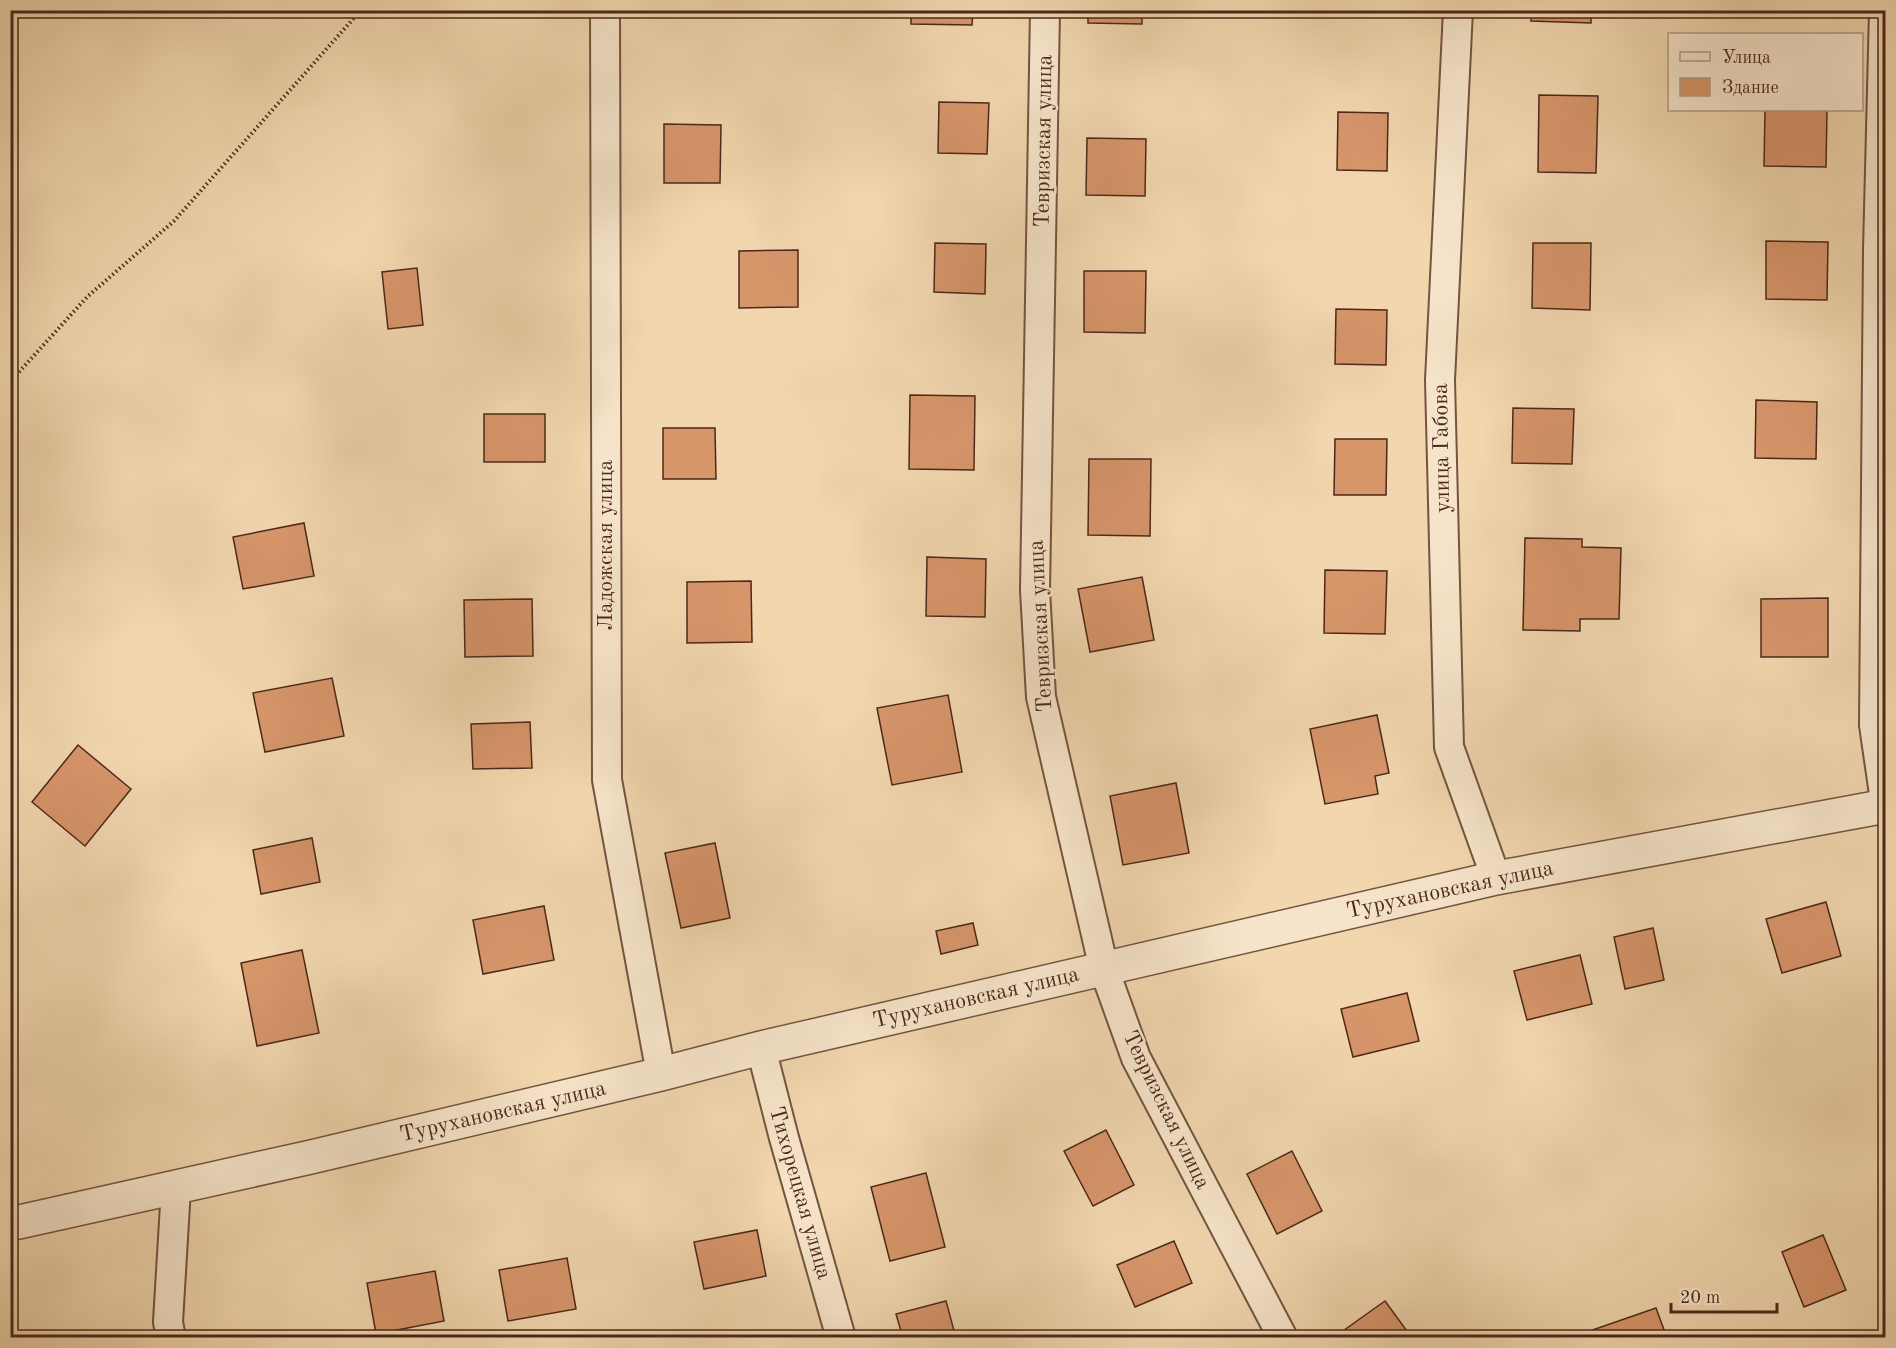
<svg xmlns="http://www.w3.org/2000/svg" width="1896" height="1348" font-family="'Old Standard TT',serif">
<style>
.building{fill:#d7956a;stroke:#4c281b;stroke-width:1.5}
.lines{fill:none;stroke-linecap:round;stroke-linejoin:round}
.minor-casing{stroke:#755440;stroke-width:32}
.tertiary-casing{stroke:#755440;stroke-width:36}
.path{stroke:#4c281b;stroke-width:4;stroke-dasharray:1.5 3;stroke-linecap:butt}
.minor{stroke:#f6e4ca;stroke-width:28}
.tertiary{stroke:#f6e4ca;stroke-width:33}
.labels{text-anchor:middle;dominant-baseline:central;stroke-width:5;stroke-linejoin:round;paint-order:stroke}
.street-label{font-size:22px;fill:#4c281b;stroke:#f6e4ca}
</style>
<rect width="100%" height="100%" fill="#f1d6ae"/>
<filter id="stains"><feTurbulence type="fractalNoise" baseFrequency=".00333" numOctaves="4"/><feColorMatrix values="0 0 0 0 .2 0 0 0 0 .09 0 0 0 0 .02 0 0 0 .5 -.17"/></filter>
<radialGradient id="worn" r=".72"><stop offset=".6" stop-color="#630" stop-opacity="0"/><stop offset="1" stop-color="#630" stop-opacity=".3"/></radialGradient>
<g class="building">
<path d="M911,10h62l-1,15 -61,-1z"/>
<path d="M1088,10h54v14l-54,-1z"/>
<path d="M1531,10h60v13l-60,-2z"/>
<path d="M1539,95l59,1 -2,77 -58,-1z"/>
<path d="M939,102l50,1 -2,51 -49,-1z"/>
<path d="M1765,110h62l-1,57 -62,-1z"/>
<path d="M1338,112l50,1 -1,58 -50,-1z"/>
<path d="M664,124l57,1 -1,58h-56z"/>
<path d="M1087,138l59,1 -1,57 -59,-1z"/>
<path d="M1766,241l62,1 -1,58 -61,-1z"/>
<path d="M935,243l51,1 -1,50 -51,-2z"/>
<path d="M1533,243h58l-1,67 -58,-2z"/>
<path d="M798,250v57l-59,1v-57z"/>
<path d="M417,268l6,57 -35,4 -6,-57z"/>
<path d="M1084,271h62l-1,62 -61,-1z"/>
<path d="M1336,309l51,1 -1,55 -51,-1z"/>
<path d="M910,395l65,1 -1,74 -65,-1z"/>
<path d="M1756,400l61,2 -1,57 -61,-1z"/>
<path d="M1513,408l61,1 -2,55 -60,-1z"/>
<rect x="484" y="414" width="61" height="48"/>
<path d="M663,428h52l1,51h-53z"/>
<path d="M1335,439h52l-1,56h-52z"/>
<path d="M1089,459h62l-1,77 -62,-1z"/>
<path d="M304,523l10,53 -71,13 -10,-52z"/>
<path d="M1525,538l57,1v8l39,1 -2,71h-39v12l-57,-1z"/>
<path d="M927,557l59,2 -1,58 -59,-1z"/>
<path d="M1325,570l62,1 -2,63 -61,-1z"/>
<path d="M1142,577l12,63 -64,12 -12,-63z"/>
<path d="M751,581l1,61 -65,1v-61z"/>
<path d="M1828,598v59h-67v-58z"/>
<path d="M532,599l1,57 -68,1 -1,-57z"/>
<path d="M332,678l12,58 -79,16 -12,-59z"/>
<path d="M948,695l14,77 -70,13 -15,-77z"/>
<path d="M1377,715l12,58 -14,3 3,18 -53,10 -15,-75z"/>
<path d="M530,722l2,46 -59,1 -2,-45z"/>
<path d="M78,745l53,44 -46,57 -53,-44z"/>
<path d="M1176,783l13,70 -66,12 -13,-69z"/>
<path d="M312,838l8,44 -59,12 -8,-44z"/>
<path d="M715,843l15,75 -49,10 -16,-75z"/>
<path d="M1826,902l15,54 -59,17 -16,-54z"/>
<path d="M544,906l10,54 -71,14 -10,-54z"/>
<path d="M973,923l5,22 -37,9 -5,-23z"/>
<path d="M1653,928l11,52 -39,9 -11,-52z"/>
<path d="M302,950l17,83 -62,13 -16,-83z"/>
<path d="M1580,955l12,49 -65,16 -13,-49z"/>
<path d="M1407,993l12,48 -66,16 -12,-48z"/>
<path d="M1106,1130l28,55 -41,21 -29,-55z"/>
<path d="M1292,1151l30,60 -45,23 -30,-60z"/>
<path d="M926,1173l19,74 -55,14 -19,-74z"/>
<path d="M757,1230l9,46 -62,13 -10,-47z"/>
<path d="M1823,1235l23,55 -42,17 -22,-55z"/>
<path d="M1174,1241l18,42 -57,24 -18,-42z"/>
<path d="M567,1258l9,51 -68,12 -9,-51z"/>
<path d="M435,1271l9,50 -68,13 -9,-51z"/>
<path d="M946,1301l10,37h-53l-7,-24z"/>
<path d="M1385,1301l27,37h-79z"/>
<path d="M1656,1308l11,30h-89v-3z"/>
</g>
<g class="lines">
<defs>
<g id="minor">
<path d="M605,10l2,770 54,294"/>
<path d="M1045,10l-10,580 6,107 63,272 32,89 147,280"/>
<path d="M1458,10l-18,370 9,367 47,131"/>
<path d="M1884,10l-6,240 -4,475 12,83"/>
<path d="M761,1048l23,90 57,200"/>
<path d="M171,1338l-3,-16 8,-134"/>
</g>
<path id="tertiary" d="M10,1224l301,-67 350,-83 100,-26 735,-170 390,-72"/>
</defs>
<use href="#minor" class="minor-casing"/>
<use href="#tertiary" class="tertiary-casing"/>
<path class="path" d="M10,382l77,-85 87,-76 187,-211"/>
<use href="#minor" class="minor"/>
<use href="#tertiary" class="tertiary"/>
</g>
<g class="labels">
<g class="street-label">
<text transform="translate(1044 141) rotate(-89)">Тевризская улица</text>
<text transform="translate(1442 448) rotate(-91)">улица Габова</text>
<text transform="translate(606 545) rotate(-90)">Ладожская улица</text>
<text transform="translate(1041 626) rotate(-93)">Тевризская улица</text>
<text transform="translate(1450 890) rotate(-12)">Турухановская улица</text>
<text transform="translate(976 998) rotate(-13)">Турухановская улица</text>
<text transform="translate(1166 1110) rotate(64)">Тевризская улица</text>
<text transform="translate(503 1112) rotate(-13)">Турухановская улица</text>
<text transform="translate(800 1193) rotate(74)">Тихорецкая улица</text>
</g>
</g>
<rect width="1896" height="1348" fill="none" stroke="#f1d6ae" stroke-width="36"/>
<rect x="12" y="12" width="1872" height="1324" fill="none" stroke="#4c281b" stroke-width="3"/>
<rect x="18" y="18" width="1860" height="1312" fill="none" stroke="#4c281b" stroke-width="1.5"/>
<rect x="1668" y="33" width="195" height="78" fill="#f6e4ca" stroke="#b29984" stroke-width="1.5"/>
<rect x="1680" y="52" width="30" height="9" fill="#f6e4ca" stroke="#b29984" stroke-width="1.5"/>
<text x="1722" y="63" font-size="18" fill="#4c281b">Улица</text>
<rect x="1680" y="78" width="30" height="18" fill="#d7956a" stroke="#b29984" stroke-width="1.5"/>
<text x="1722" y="93" font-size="18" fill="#4c281b">Здание</text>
<path d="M1671 1303v9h106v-9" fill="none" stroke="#4c281b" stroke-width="3"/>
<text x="1680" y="1303" font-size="18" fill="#4c281b" stroke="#f6e4ca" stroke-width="4.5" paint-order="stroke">20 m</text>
<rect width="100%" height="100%" filter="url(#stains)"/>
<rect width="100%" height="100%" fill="url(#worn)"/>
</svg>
